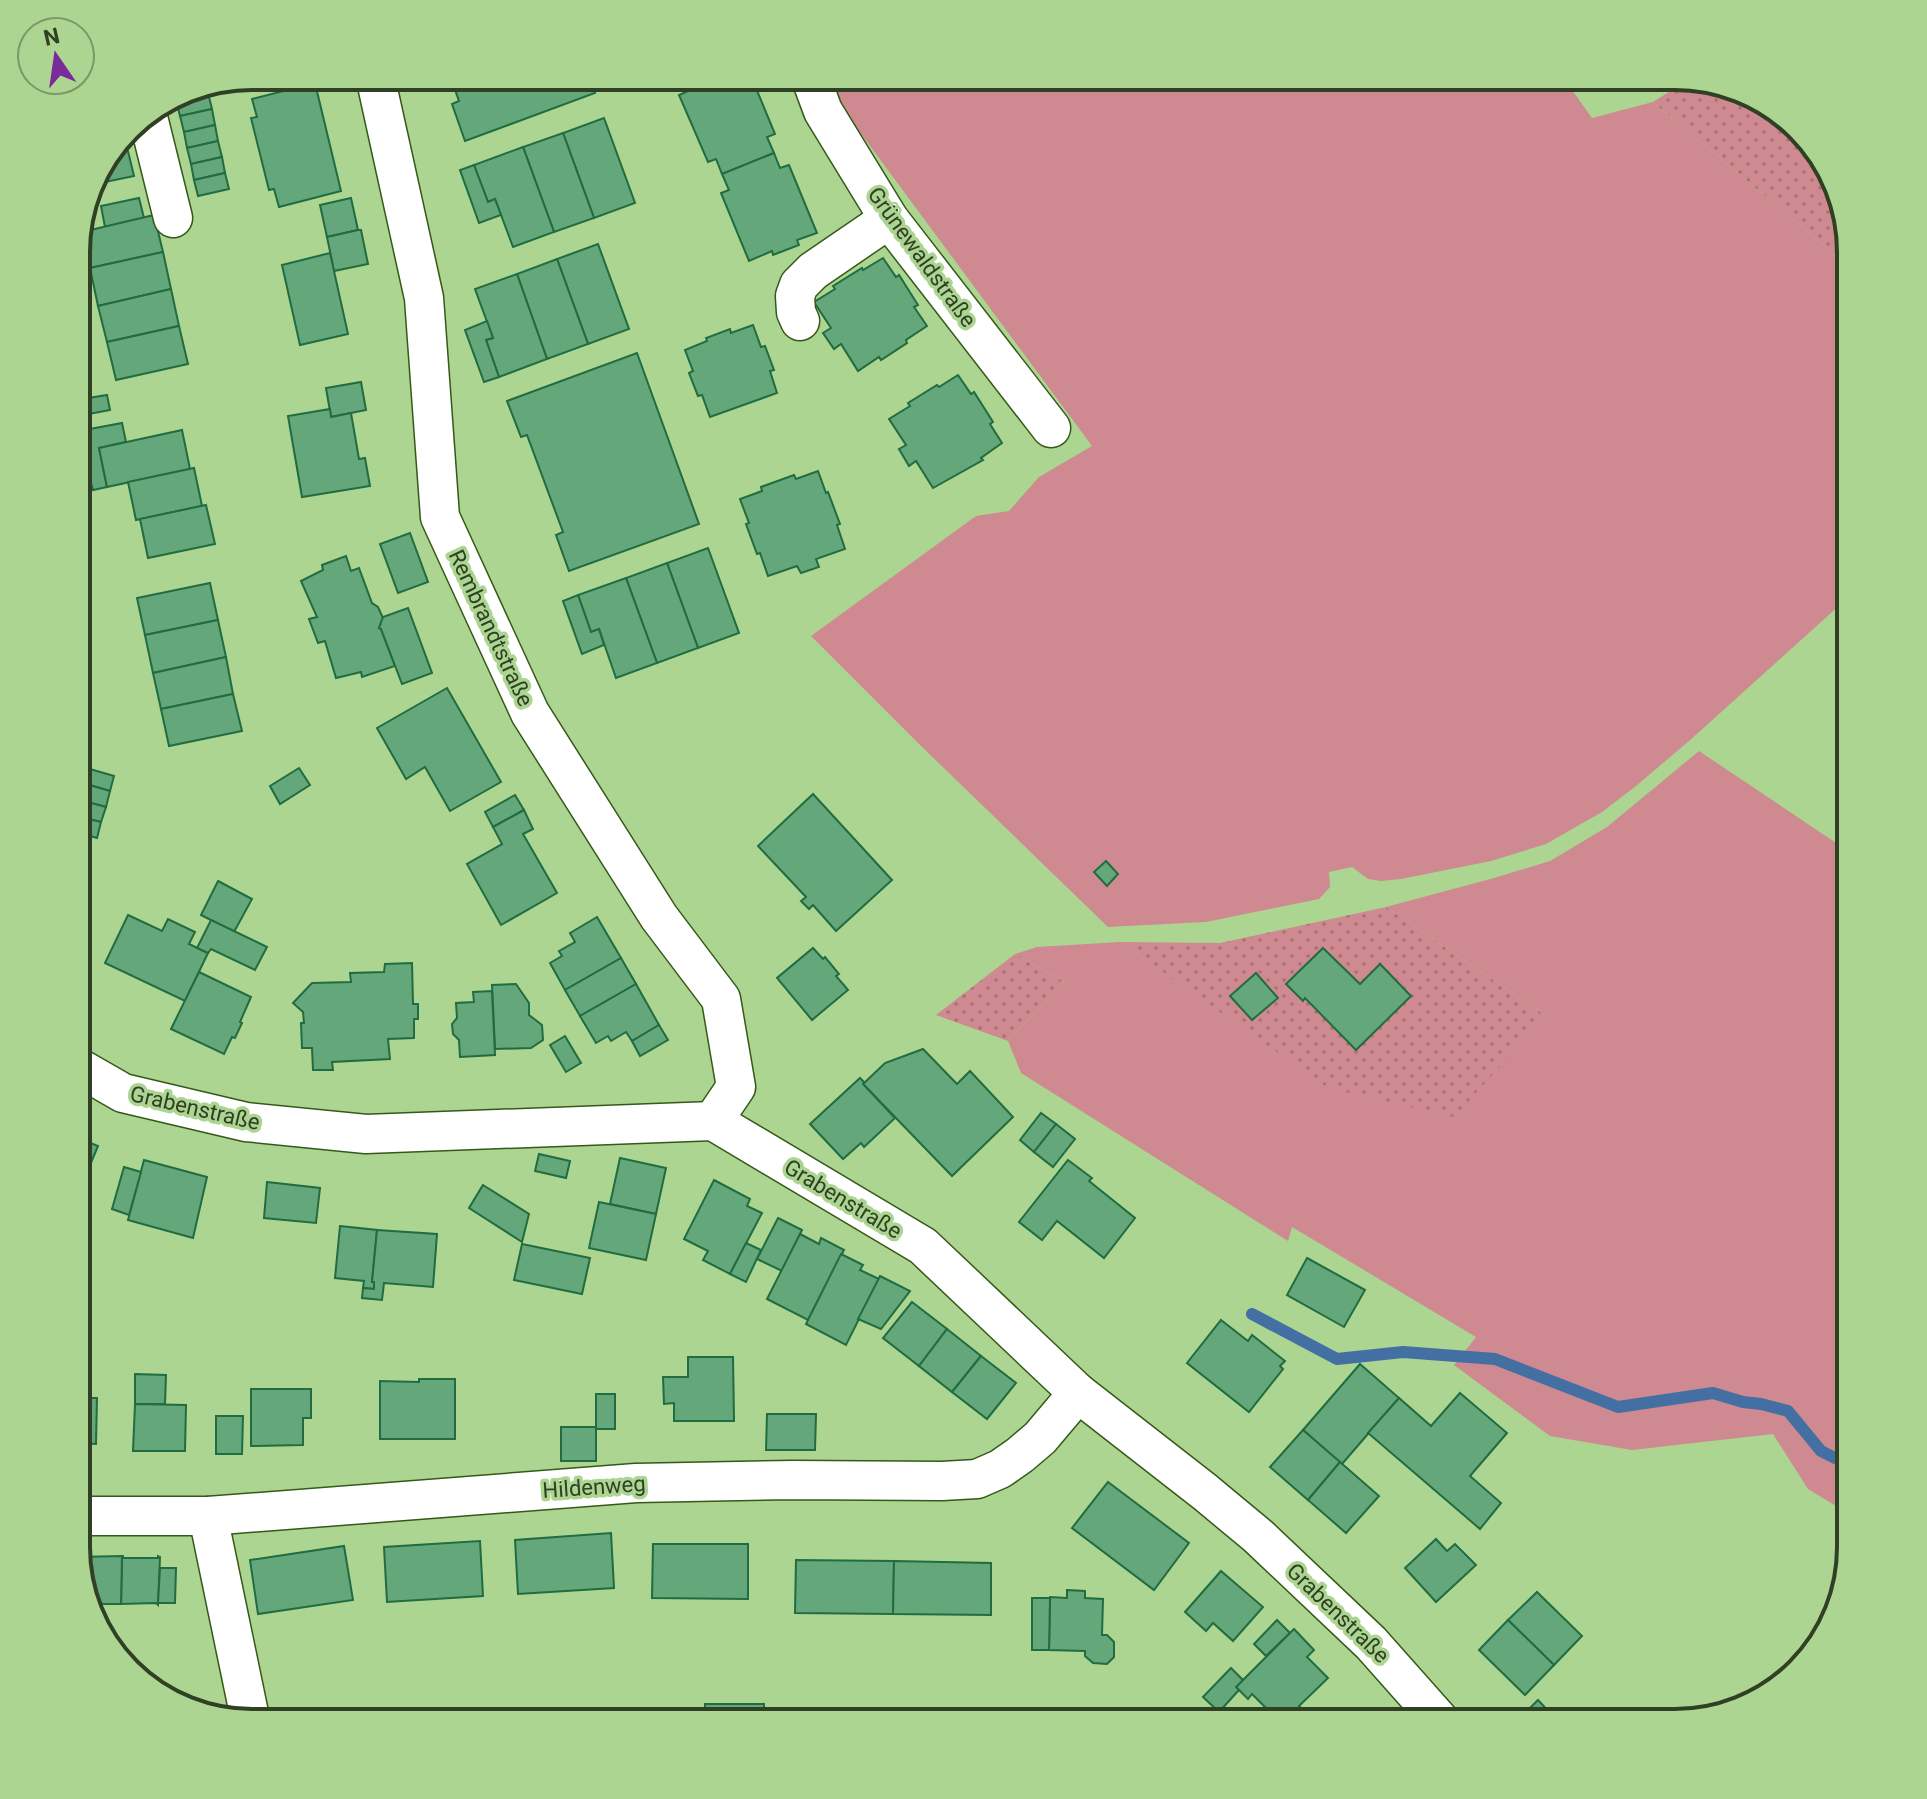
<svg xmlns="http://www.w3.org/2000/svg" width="1927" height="1799" font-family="Roboto,sans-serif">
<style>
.grass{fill:#ce8a90}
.garden{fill:url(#garden-dots)}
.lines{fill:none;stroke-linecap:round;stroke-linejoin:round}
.stream{stroke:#436fa3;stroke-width:12}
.building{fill:#64a77a;stroke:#216c40;stroke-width:2}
.minor-casing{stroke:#355918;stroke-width:41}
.minor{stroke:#fff;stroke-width:38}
.labels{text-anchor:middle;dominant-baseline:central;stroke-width:7;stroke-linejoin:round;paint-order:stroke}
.street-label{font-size:22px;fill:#2f4024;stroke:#acd591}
.rim{fill:none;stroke:#2f4024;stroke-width:4}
</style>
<defs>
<pattern id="garden-dots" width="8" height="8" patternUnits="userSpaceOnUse" patternTransform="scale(2)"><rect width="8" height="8" fill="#ce8a90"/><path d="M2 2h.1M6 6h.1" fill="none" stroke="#a87275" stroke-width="1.8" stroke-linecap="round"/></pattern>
</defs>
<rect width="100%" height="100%" fill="#acd591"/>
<g class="grass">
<path d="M828,76h734l30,42 61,-16 198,166v327l-162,146 -53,45 -34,26 -56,32 -55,17 -90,18 -20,2 -13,-2 -16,-12 -23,5 1,15 -11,12 -113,23 -98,5 -188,-182 -109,-109 165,-120 33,-5 30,-34 53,-31 -253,-342z"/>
<path d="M1699,751l152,102v662l-43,-26 -35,-55 -141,16 -82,-14 -96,-71 22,-28 -184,-110 -4,14 -267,-168 -13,-32 56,-59 -49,-28 22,-7 83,-5 208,145 218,-71 -160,-109 108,-29 56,-17 57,-34z"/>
</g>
<g class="garden">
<path d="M1691,78l61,16 48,34 37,56 14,57v27l-198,-166z"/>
<path d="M1386,907l160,109 -92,101 -126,-29 -208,-146 100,1z"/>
<path d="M1015,954l49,28 -56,59 -72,-26z"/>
</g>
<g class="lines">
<path class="stream" d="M1252,1314l85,45 66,-7 92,7 123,48 95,-14 30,9 18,2 27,7 33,40 30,15"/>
</g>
<g class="building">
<path d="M450,76h139l6,17 -130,48 -13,-37 7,-3z"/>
<path d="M713,76h38l24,58 -8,3 7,16 -52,21 -6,-15 -8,3 -29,-67 23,-10 -1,-4z"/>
<path d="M315,83l26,108 -62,16 -5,-18 -5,1 -18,-72 6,-1 -5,-18z"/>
<path d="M208,93l4,16 -32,7 -4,-16z"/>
<path d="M212,109l3,16 -31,7 -4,-16z"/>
<path d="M604,118l31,85 -41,15 -31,-85z"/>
<path d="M215,125l3,16 -31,7 -3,-16z"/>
<path d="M563,133l31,85 -40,14 -31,-85z"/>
<path d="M125,139l9,37 -43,9 3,-10 26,-35z"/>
<path d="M218,141l4,16 -31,7 -4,-16z"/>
<path d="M523,147l31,85 -41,15 -18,-48 -7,3 -14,-37z"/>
<path d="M774,153l6,15 9,-3 28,68 -20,7 2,5 -26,10 -1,-4 -23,10 -28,-68 8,-3 -7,-16z"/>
<path d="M222,157l3,16 -31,7 -3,-16z"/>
<path d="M474,165l14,37 7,-3 6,16 -22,8 -19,-53z"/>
<path d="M225,173l4,16 -31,7 -4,-16z"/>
<path d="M139,198l5,20 -39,9 -4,-21z"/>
<path d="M351,198l7,32 -31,7 -7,-32z"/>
<path d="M154,215l9,37 -73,16 -8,-36z"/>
<path d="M358,230h3l7,34 -34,7 -7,-34z"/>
<path d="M598,244l31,85 -41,15 -31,-85z"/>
<path d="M163,252l8,37 -73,17 -8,-38z"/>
<path d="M330,253l18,81 -48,11 -18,-80z"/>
<path d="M883,258l13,19 3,-2 19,30 -4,2 13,19 -21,14 1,3 -26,17 -2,-3 -21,14 -17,-27 -7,5 -11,-16 8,-5 -17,-26 21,-13 -2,-3 29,-18 1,2z"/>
<path d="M557,259l31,85 -41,15 -30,-85z"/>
<path d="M517,274l30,85 -48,18 -13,-37 7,-2 -18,-49z"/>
<path d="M171,289l8,37 -72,16 -9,-36z"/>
<path d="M487,321l6,17 -7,2 13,37 -15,5 -19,-52z"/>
<path d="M753,325l8,22 4,-1 9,24 -4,1 7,22 -67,24 -8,-22 -4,1 -9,-23 4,-2 -8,-21 22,-9 -1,-3 24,-9 1,4z"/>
<path d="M179,326l9,38 -72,16 -9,-38z"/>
<path d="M637,353l62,171 -130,47 -13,-36 7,-3 -36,-97 -6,2 -14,-36z"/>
<path d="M958,375l13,19 3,-2 19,30 -3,2 12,19 -21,15 2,2 -50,28 -17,-27 -7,5 -10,-17 7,-4 -17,-26 21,-13 -2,-3 29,-18 2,2z"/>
<path d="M361,382l5,28 -35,7 -5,-29z"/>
<path d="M107,395l3,15 -32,6 -2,-16z"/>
<path d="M330,409l1,8 20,-4 8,46 6,-1 5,28 -68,11 -14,-81z"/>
<path d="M122,423l4,19 -27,6 8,39 -14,3 -2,-7 -10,2 -2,-14 8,-2 -8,-38z"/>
<path d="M182,430l8,39 -83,18 -8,-39z"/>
<path d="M194,468l8,38 -66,14 -8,-38z"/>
<path d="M818,471l8,22 2,-1 12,32 -3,1 8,24 -29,10 3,8 -18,6 -4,-7 -29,10 -8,-23 -3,1 -11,-30 3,-1 -9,-24 22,-8 -1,-4 33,-12 2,4z"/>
<path d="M206,505l9,39 -67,14 -8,-39z"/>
<path d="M410,533l18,49 -30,11 -18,-49z"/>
<path d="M708,548l31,85 -41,15 -31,-85z"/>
<path d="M346,556l5,15 8,-3 13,35 6,4 5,11 -4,10 2,1 14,37 -33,11 -1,-5 -25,6 -11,-37 -7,2 -9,-24 8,-2 -16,-36 22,-11 -1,-5z"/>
<path d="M667,563l31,85 -41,15 -31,-85z"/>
<path d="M626,578l31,85 -41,15 -17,-49 -8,3 -13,-37z"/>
<path d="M210,583l8,37 -73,15 -8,-37z"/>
<path d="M578,595l13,37 8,-3 5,16 -22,9 -19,-53z"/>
<path d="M408,608l24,65 -30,11 -21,-55 -2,-1 4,-11z"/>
<path d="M218,620l8,37 -73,16 -8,-38z"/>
<path d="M226,657l7,37 -72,15 -8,-36z"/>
<path d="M447,688l54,94 -51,29 -25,-44 -19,12 -29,-51z"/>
<path d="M233,694l9,37 -73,15 -8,-37z"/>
<path d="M83,767l31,9 -4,15 -31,-9z"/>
<path d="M299,768l11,17 -30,19 -10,-18z"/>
<path d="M79,782l31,9 -4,16 -30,-8z"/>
<path d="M813,794l79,86 -56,51 -23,-26 -4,4 -8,-8 5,-4 -48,-51z"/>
<path d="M515,795l9,15 -31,17 -8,-15z"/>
<path d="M76,799l30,8 -5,15 -25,-6z"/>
<path d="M524,810l9,19 -10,5 34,59 -56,32 -34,-61 35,-20 -9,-17z"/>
<path d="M76,816l25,6 -4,16 -21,-6z"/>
<path d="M1106,861l12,13 -11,12 -13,-14z"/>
<path d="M218,881l34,18 -18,33 -33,-17z"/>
<path d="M128,915l34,16 6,-12 27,13 -6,12 19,9 -23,48 -80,-38z"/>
<path d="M597,917l24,41 -56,32 -15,-27 12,-7 -3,-5 16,-9 -5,-9z"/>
<path d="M211,920l56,27 -12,23 -44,-21 -3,4 -11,-5z"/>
<path d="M813,948l10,11 2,-2 14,17 -3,2 12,14 -36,30 -35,-42z"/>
<path d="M1323,948l37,36 20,-20 31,32 -55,54 -51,-52 -2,3 -17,-17z"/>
<path d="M621,958l15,26 -56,32 -15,-26z"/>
<path d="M412,963l1,41h5v15h-4v19l-26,1 2,20 -58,3 1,8h-20l-1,-22h-10l-1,-25h3l-1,-11 -10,-9 19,-20 39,-1 -1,-9 34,-1 1,-8z"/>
<path d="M199,972l52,25 -11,25 2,1 -7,15 -3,-1 -8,17 -53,-25z"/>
<path d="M1256,973l22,25 -26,22 -22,-24z"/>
<path d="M516,984l13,19v12l13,10 1,15 -12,8 -36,1 -3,-64z"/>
<path d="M636,984l23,41 -27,16 -6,-9 -15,9 -3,-5 -12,7 -16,-27z"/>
<path d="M492,991l3,64 -35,2 -1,-17 -6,-6 -1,-10 5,-6 -1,-15 18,-1 -1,-10z"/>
<path d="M659,1025l9,15 -28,16 -8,-15z"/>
<path d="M565,1036l16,27 -15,9 -16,-27z"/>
<path d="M923,1049l34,35 13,-13 43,46 -61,59 -89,-92 22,-21z"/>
<path d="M860,1078l4,4 -1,2 32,34 -31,29 -3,-4 -18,16 -33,-35z"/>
<path d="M1041,1113l15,11 -22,28 -14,-12z"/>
<path d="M1056,1124l19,15 -22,28 -19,-15z"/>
<path d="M76,1137l22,9 -17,41 -5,-2z"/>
<path d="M539,1154l31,7 -4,17 -31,-7z"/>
<path d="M620,1158l46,10 -10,46 -46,-10z"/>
<path d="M144,1160l63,17 -14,61 -65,-18z"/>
<path d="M1068,1160l24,18 -3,3 46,37 -31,40 -47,-37 -15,19 -23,-18z"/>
<path d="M124,1167l17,5 -12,43 -17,-6z"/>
<path d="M714,1180l36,19 -3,7 15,7 -32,61 -27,-14 5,-9 -24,-12z"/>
<path d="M267,1182l53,6 -4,35 -52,-5z"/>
<path d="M483,1185l46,29 -7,28 -53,-34z"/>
<path d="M599,1202l57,12 -10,46 -57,-12z"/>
<path d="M778,1218l24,12 -20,41 -25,-12z"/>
<path d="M340,1226l37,4 -5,52h2v7l-11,-1 1,-7 -29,-3z"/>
<path d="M377,1230l60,4 -4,53 -49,-4 -2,17 -20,-2 1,-10 11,1v-7h-2z"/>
<path d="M800,1234l19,10 2,-6 23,12 -36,70 -41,-21z"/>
<path d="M746,1243l15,7 -15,32 -16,-8z"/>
<path d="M522,1244l68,14 -8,36 -68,-14z"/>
<path d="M841,1254l22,11 -3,5 19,9 -33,66 -40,-21z"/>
<path d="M1307,1258l58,32 -21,37 -57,-32z"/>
<path d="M880,1276l30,15 -29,38 -23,-10z"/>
<path d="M912,1302l35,27 -28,37 -36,-28z"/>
<path d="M1221,1320l27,21 4,-6 33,26 -5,5 3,3 -34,43 -62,-49z"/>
<path d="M947,1329l34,27 -29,36 -33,-26z"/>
<path d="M981,1356l35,27 -29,36 -35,-27z"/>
<path d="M688,1357h45l1,64h-60v-18l-10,1 -1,-27h25z"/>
<path d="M1360,1364l39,34 -57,66 -39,-34z"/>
<path d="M135,1374l31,1 -1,29h-30z"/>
<path d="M419,1379h36v60h-75v-58l39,1z"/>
<path d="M251,1389h60v29h-8v27l-52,1z"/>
<path d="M1460,1393l47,40 -37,43 31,27 -21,26 -112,-96 31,-35 32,28z"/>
<rect x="596" y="1394" width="19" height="35"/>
<path d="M76,1398h21l-1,46 -20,-1z"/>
<path d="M135,1404l51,1 -1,46h-52z"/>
<path d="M767,1414h49l-1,36h-49z"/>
<path d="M216,1416h27l-1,38h-26z"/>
<rect x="561" y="1427" width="35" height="34"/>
<path d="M1303,1430l37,32 -32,38 -38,-33z"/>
<path d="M1340,1462l39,34 -33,37 -38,-33z"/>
<path d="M1108,1482l81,61 -35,47 -82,-62z"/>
<path d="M611,1533l3,55 -96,6 -3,-54z"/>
<path d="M1436,1539l11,12 8,-7 21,21 -40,37 -31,-34z"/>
<path d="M480,1541l3,55 -96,6 -3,-55z"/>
<path d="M653,1544h95v55l-96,-1z"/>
<path d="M344,1546l9,54 -95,14 -8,-54z"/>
<path d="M122,1556h1v2h35v-2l2,1 -2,48 -2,-2 -35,1z"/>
<path d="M122,1556l-1,48h-34l-11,-47z"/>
<path d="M796,1560l98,1 -1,53 -98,-1z"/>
<path d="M894,1561l97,2v52l-98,-1z"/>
<path d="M160,1568h16l-1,35h-17z"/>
<path d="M1221,1571l42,36 -30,34 -20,-18 -7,8 -21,-19z"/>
<path d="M1067,1590l18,1v7l18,1 -1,36h5l7,7v15l-7,7 -14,-1 -8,-7v-5l-36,-1 1,-53 17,1z"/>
<path d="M1537,1592l45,44 -28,29 -46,-45z"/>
<path d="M1032,1598h18l-1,52h-17z"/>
<path d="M1277,1620l13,13 -24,23 -12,-12z"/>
<path d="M1508,1620l46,45 -29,30 -46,-45z"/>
<path d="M1294,1629l20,21 -7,7 21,21 -29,28 3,3 -14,14h-7l-29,-29 -4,5 -12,-12z"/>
<path d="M1231,1668l12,12 -7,7 3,3 -20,22 -16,-15z"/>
<path d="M1538,1700l14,15 -8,8h-29z"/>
<rect x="705" y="1704" width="59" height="19"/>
</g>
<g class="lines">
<defs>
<g id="minor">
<path d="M375,76l49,222 16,219 90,196 129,204 62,82 15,88 -23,34"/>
<path d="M810,76l13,35 66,108 162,209"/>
<path d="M147,113l26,105"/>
<path d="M800,321l-4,-9 -1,-16 4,-11 14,-14 76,-52"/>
<path d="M76,1066l47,27 123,29 120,12 347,-13 210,125 155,147 127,99 53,44 113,107 71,80"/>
<path d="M76,1516h132l428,-33 156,-3 150,1 35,-2 23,-10 20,-14 20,-17 38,-45"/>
<path d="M208,1516l43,207"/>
</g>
</defs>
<use href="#minor" class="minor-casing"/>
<use href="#minor" class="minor"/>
</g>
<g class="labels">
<g class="street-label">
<text transform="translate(922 257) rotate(54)">Grünewaldstraße</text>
<text transform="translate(491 628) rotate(65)">Rembrandtstraße</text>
<text transform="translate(195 1108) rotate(13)">Grabenstraße</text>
<text transform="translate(843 1199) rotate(31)">Grabenstraße</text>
<text transform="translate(594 1487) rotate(-4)">Hildenweg</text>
<text transform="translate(1338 1613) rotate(44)">Grabenstraße</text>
</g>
</g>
<path d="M0 0H1927V1799H0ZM252 90H1675A162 162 0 0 1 1837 252V1547A162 162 0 0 1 1675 1709H252A162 162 0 0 1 90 1547V252A162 162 0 0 1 252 90Z" fill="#acd591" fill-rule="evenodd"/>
<path class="rim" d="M252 90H1675A162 162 0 0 1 1837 252V1547A162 162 0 0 1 1675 1709H252A162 162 0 0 1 90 1547V252A162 162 0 0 1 252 90Z"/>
<g transform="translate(56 56) rotate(347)"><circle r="38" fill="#acd591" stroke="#7a9965" stroke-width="2"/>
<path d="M0-6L14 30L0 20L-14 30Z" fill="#7a2a9b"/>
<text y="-12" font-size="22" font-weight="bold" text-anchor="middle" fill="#2f4024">N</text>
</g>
</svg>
